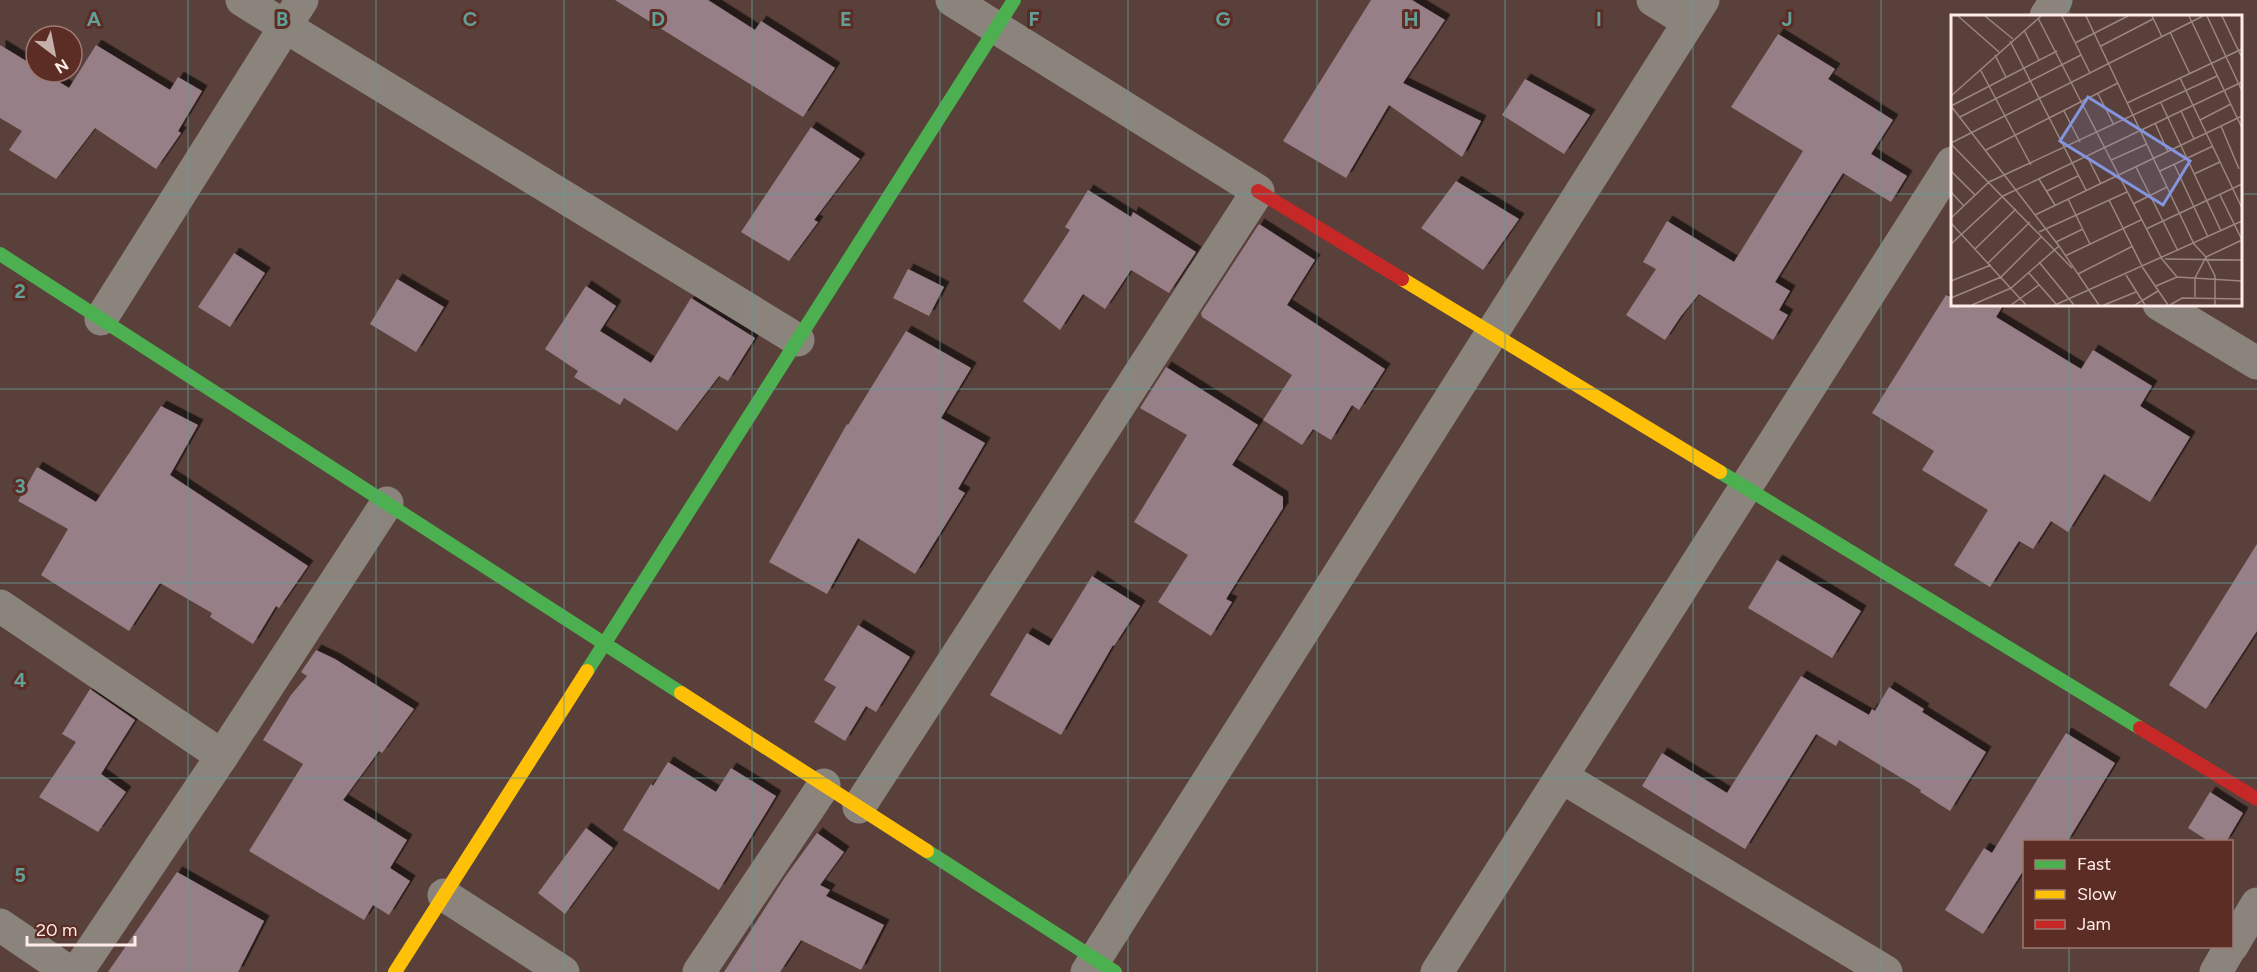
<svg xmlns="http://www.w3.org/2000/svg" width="2257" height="972" font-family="Figtree,sans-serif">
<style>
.building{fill:#967f86;filter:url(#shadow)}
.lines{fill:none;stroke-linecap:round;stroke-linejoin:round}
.street{stroke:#8a847d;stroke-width:33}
.fast{stroke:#4caf50;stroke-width:14}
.slow{stroke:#ffc107;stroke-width:14}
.jam{stroke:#c62828;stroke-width:14}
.grid{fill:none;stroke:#639f99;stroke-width:1.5;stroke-opacity:0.55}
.inset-road{fill:none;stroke:#9c8580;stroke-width:1.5}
.view{fill:#8395df;fill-opacity:0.15;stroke:#8395df;stroke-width:3}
.inset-edge{fill:none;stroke:#ffece8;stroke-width:3}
.grid-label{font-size:20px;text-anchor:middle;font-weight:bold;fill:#639f99;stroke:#5b2d24;stroke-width:6;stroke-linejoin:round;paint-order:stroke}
</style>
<defs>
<filter id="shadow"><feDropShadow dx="5.5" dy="-5.5" stdDeviation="0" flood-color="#0009"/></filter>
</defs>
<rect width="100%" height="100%" fill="#5a403b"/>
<g class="building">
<path d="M615,0h93l47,30 6,-9 74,47 -32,49z"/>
<path d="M1371,0h41l33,20 -42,63 78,38 -19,36 -73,-52 -43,73 -63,-37z"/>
<path d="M1778,34l57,35 -7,10 65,41 -22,34 36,22 -16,26 -48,-29 -68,109 15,9 -11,19 9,5 -15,25 -74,-46 -18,22 -16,24 -39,-25 30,-46 -13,-7 24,-41 67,41 69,-111 -72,-44z"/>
<path d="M0,45l36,22v5h7l26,16 27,-43 74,45 8,-13 24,14 -24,40 3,2 -25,36 -61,-41 -39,51 -47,-29 13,-19 -22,-13z"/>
<path d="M1525,79l65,36 -26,39 -62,-39z"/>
<path d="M811,127l49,32 -46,61 4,2 -29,39 -48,-29z"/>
<path d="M1456,181l63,38 -36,51 -62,-42z"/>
<path d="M1088,190l43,27 2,-5 63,40 -27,41 -38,-23 -26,39 -22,-15 -23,36 -37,-29 47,-71 -5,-3z"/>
<path d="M1259,224l56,36 -28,45 98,64 -26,41 -7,-5 -21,35 -18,-11 -11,16 -39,-25 29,-45 -90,-58 -1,-4z"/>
<path d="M234,253l31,20 -35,54 -32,-20z"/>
<path d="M908,269l36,18 -15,29 -36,-18z"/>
<path d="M397,279l47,28 -28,45 -46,-28z"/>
<path d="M586,286l30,20 -16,25 51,32 40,-65 64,40 -27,43 -9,-5 -42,55 -53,-33 -4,7 -46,-28 4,-6 -33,-22z"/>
<path d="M1946,295l7,3v6h51l-8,13 85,52 12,-19 59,36 -12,20 50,31 -40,65 -46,-28 -36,58 -17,-11 -18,28 -14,-8 -29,46 -36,-22 34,-55 -66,-40 12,-19 -62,-38z"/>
<path d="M906,331l65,37 -30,50 44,25 -27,46 7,4 -50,81 -57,-36 -31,56 -58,-32 78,-138 1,1z"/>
<path d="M1166,367l92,58 -26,40 51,32v11l-57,91 6,3 -21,34 -53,-34 30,-47 -54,-33 53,-87 -47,-27z"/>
<path d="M161,406l37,19 -28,50 138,91 -29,42 -3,-2 -23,38 -43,-27 2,-4 -52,-30 -31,48 -88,-56 27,-46 -50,-28 19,-34 59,35z"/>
<path d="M2257,544v87l-51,78 -37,-24z"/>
<path d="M1777,560l84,51 -29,47 -84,-50z"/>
<path d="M1092,576l48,30 -26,40 -1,-1 -52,90 -71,-40 37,-62 22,13z"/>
<path d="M858,625l52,32 -34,55 -10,-6 -21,35 -31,-19 22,-35 -12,-7z"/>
<path d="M316,650l19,9 79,50 -32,44 -3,-2 -36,49 64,40 -17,28 20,13 -21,34 -16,-10 -9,15 -115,-69 54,-87 -40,-24 28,-45 16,-19 -6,-4z"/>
<path d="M1801,676l68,39 3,-6 3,2 14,-24 35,22 -2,3 64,40 -36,59 -30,-19 1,-2 -82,-50 -3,6 -20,-12 -71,115 -103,-63 20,-33 65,40z"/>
<path d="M90,689l45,31 -34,54 25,18 -28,40 -59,-35 37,-55 -14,-8z"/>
<path d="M2066,733l49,30 -48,79h-42v26l-42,66 -38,-24 39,-62 8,5z"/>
<path d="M668,762l48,30 15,-24 45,28 -57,94 -96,-60 28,-46 2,2z"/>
<path d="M2210,792l33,21 -17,29h-16l-22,-14z"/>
<path d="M586,828l27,20 -48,66 -27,-21z"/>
<path d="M817,833l27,19 -24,33 10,5 -4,6 58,29 -23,45 -60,-30 -21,32h-56l61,-95z"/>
<path d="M177,872l87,49 -26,51h-130z"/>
</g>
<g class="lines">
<g class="street">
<path d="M242,0l556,340"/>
<path d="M1653,0l36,22"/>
<path d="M2046,16l10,-16"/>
<path d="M2159,304l98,59"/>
<path d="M101,319l201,-319"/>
<path d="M0,606l222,150"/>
<path d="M1562,777l324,195"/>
<path d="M859,807l399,-616 -306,-191"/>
<path d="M444,895l119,77"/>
<path d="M0,925l69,47"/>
<path d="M2232,946l25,-42"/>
<path d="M77,972l145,-216 165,-253"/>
<path d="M699,972l125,-187"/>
<path d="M1087,972l616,-972"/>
<path d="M1437,972l515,-809"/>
<path d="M2216,972l15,-26"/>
</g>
<g class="fast">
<path d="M0,254l681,439"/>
<path d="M1720,472l420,256"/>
<path d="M587,671l427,-671"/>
<path d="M927,851l188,121"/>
</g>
<g class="slow">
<path d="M1402,279l318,193"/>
<path d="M681,693l246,158"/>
<path d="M395,972l192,-301"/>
</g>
<g class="jam">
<path d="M1258,191l144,88"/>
<path d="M2140,728l117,71"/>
</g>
</g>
<path class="grid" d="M188,0v972M376,0v972M564,0v972M752,0v972M940,0v972M1128,0v972M1317,0v972M1505,0v972M1693,0v972M1881,0v972M2069,0v16M0,194h1952M2240,194h17M2069,304v538M0,389h2257M0,583h2257M0,778h2257M2069,946v26"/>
<g transform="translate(1951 15)">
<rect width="291" height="291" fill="#5a403b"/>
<path class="inset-road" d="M7,1l41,36M34,1l28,23M111,1l28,57M135,1l108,228 12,13 -11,21v19M201,1l10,21M238,1l53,112M256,1l35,75M271,1l20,42M87,3l73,142M73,15l15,30M219,17l20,42M59,26l76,149M124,28l53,-27M150,31l52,-27M44,40l11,22M29,54l51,96M229,63l62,130M147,79l16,31M0,81l90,-80M176,88l115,-54M210,88l60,128M0,91l108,140 40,59M0,91l106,-55M113,96l16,31M230,96l13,28M9,102l121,-62M249,105l31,-16M204,108l13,29M270,111l18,43M0,128l252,-127M0,129l121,124M196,129l-36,16 51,99 15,18M35,135l132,-67M136,141l14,28M223,149l34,73M185,152l42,84M0,156l24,24M209,156l53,-25M243,159l26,-12M88,164l16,26M96,176l31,-15M0,177l13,14M269,180l22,45M117,184l22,45M158,185l34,68 25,37M182,189l34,-17M84,200l207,-99M0,203l38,-36 228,-106M0,208l75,82M195,214l96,-45M88,217l88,-40M105,227l27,-13M0,229l52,-48 239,-114M24,234l41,-40M114,241l76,-36M255,242l36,-17M255,243l9,18v29M214,244l77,1M88,247l35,43M37,248l42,-41M77,257l28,32M127,259l55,-28M175,260l19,30M0,266l40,-16M205,271l21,-9 65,4M0,283l50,-21 41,-41M21,290l39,-17 48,-42M60,290l28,-20M104,290l187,-84M153,290l32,-13M184,290l23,-14M219,290l12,-7 60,1"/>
<path class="view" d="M137,82l102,64 -27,44 -103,-64z"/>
<rect width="291" height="291" class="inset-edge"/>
</g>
<g class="grid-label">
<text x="94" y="26">A</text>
<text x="282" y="26">B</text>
<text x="470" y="26">C</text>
<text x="658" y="26">D</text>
<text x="846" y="26">E</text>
<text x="1034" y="26">F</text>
<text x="1223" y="26">G</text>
<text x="1411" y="26">H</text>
<text x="1599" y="26">I</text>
<text x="1787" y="26">J</text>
<text x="20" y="298">2</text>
<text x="20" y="493">3</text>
<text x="20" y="687">4</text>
<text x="20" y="882">5</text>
</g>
<rect x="2023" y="840" width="210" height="108" fill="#5b2d24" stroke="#9d7972" stroke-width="1.5"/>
<rect x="2035" y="860" width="30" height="9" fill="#4caf50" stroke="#9d7972" stroke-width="1.5"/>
<text x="2077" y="870" font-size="18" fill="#ffece8">Fast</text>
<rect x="2035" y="890" width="30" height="9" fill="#ffc107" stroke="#9d7972" stroke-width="1.5"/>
<text x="2077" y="900" font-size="18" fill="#ffece8">Slow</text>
<rect x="2035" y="920" width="30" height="9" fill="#c62828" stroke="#9d7972" stroke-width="1.5"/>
<text x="2077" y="930" font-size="18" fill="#ffece8">Jam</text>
<g transform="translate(54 54) rotate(148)"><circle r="28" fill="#5b2d24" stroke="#9d7972" stroke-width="1.5"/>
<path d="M0-4.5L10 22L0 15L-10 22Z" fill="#c5b0ab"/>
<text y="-9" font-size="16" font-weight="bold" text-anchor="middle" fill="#ffece8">N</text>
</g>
<path d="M27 936v9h108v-9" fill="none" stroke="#ffece8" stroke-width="3"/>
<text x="36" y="936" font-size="18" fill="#ffece8" stroke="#5b2d24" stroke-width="4.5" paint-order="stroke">20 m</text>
</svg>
